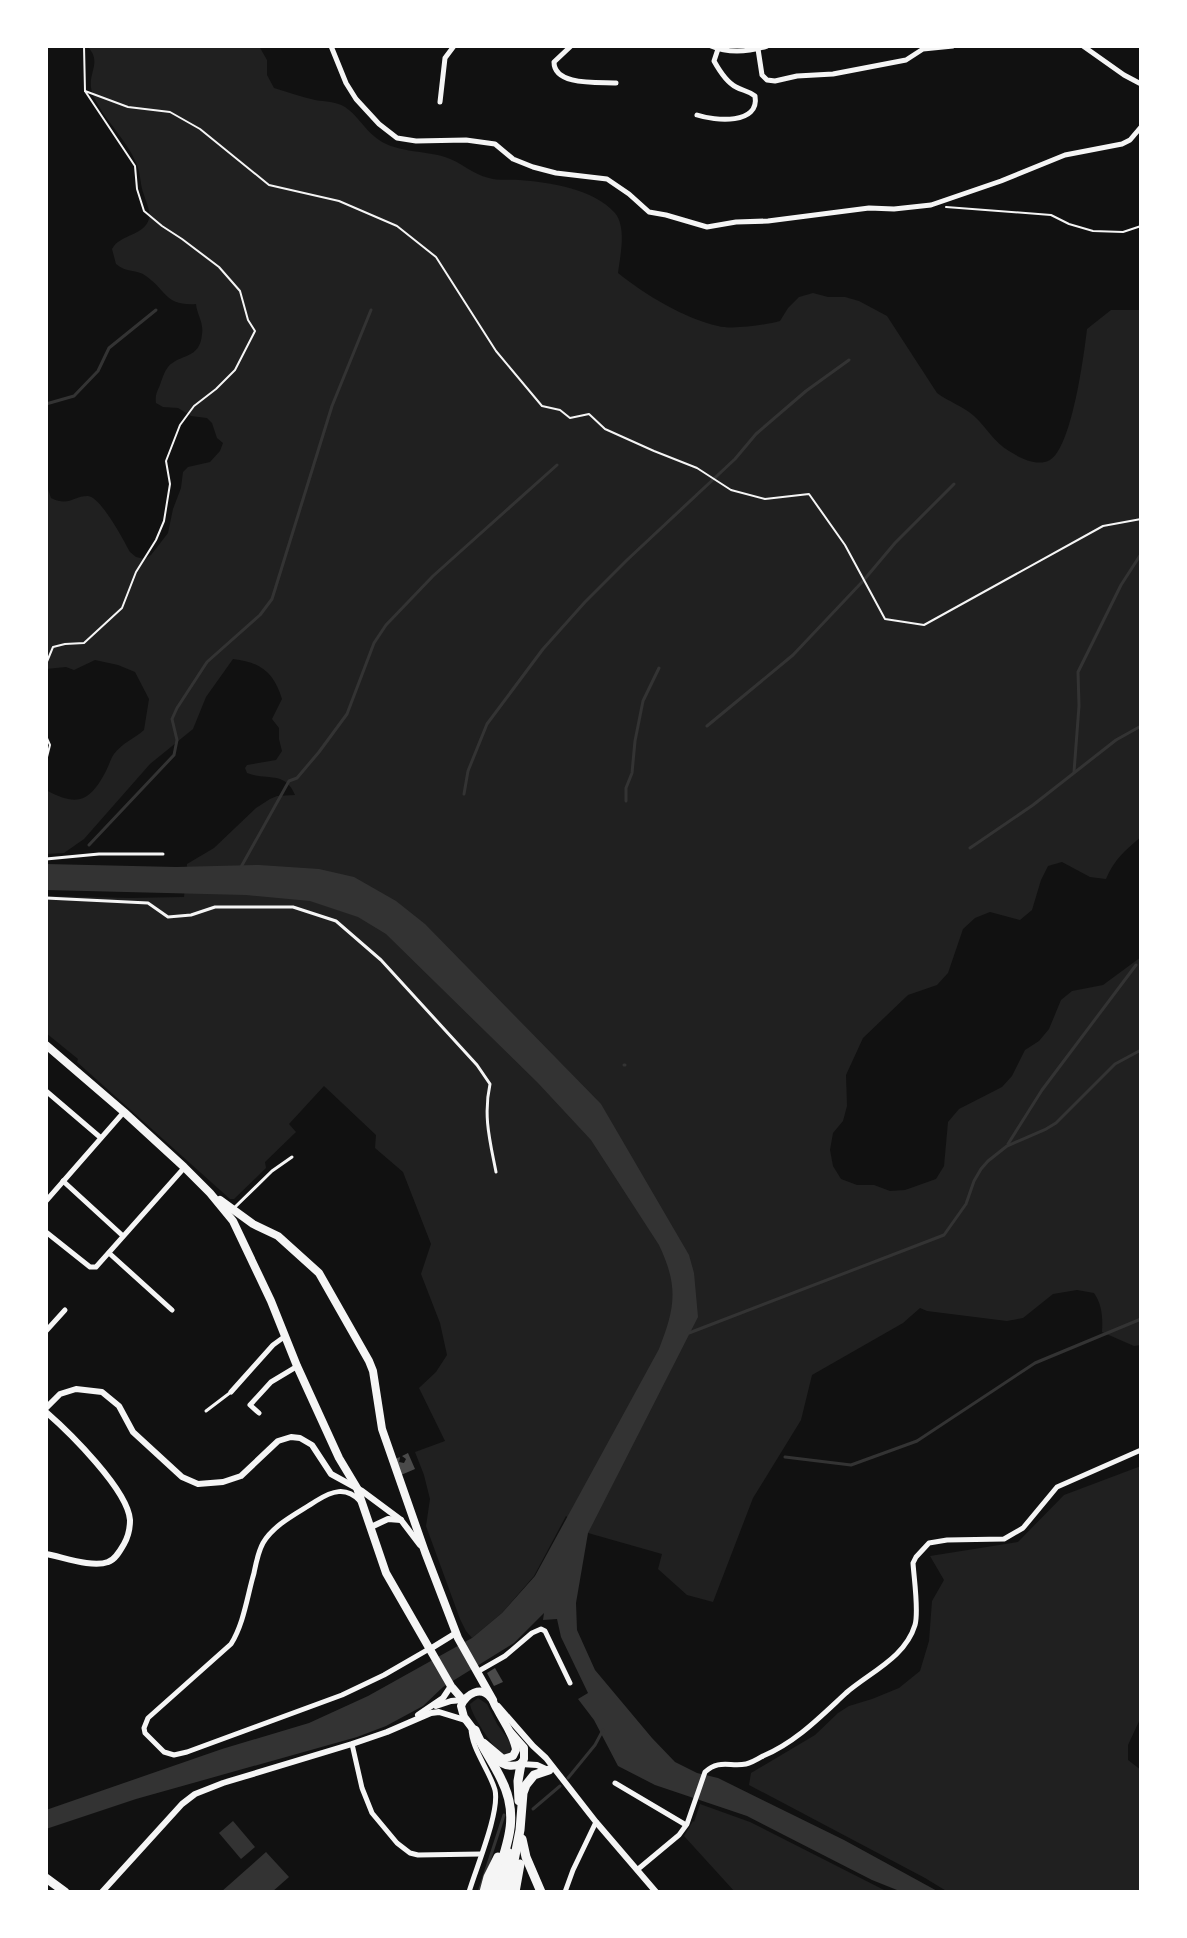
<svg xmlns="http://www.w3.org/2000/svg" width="1187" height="1938" font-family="'Playfair Display',serif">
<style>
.green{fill:#202020}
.water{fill:#333}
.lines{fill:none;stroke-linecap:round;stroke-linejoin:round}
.stream{stroke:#333;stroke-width:3}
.building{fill:#4a4a4a}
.path{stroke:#f5f5f5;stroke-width:2}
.service{stroke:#f5f5f5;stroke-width:3}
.minor{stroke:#f5f5f5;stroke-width:5}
.tertiary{stroke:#f5f5f5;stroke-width:6}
.primary{stroke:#f5f5f5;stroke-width:8}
.motorway{stroke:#f5f5f5;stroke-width:9}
</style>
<rect width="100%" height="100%" fill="#111"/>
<g class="green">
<path d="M87,46h172l8,14v15l7,13c14,4 28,9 41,12 11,2 20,1 30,7 12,8 19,21 30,30 19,16 48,13 70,20 16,5 27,17 44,21 10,3 19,1 30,2 30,2 75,9 96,33 12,15 5,43 3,60 26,21 67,46 100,53 14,4 47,-1 62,-5l8,-13 11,-11 14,-4 15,4h17l14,4 28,15 50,77c12,9 26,13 37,23 13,12 20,26 35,35 11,7 28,16 41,9 22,-13 34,-105 37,-131l24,-19h30v527c-16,13 -27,23 -35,42l-16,-2 -28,-15 -14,4 -7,14 -9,30 -12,10 -30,-8 -15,6 -12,11 -15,44 -11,12 -29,10 -45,43 -17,37 1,31 -4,15 -10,12 -3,17 3,16 8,13 16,6h17l16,6 15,-1 31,-11 8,-13 4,-44 11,-13 43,-22 10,-11 13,-26 14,-9 10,-12 12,-29 11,-9 31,-6 38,-28v388l-7,1 -32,-14c1,-14 0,-28 -8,-39l-17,-3 -24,4 -30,24 -16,3 -80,-10 -7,-3 -17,15 -91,52 -11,45 -48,78 -40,104 -26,-7 -29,-26 4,-15 -74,-21 -22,-17 -32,60 -32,37 -30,25 -6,-7 -6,-12 -34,-93 4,-27 -6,-24 -9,-23 30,-11 -26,-53 17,-16 11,-17 -7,-32 -19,-49 10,-30 -28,-72 -28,-24 1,-13 -52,-49 -35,38 7,8 -31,30 1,6 -32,31h-4l-153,-137 1,-3 -32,-26v-137l84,2 54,-1 3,-33 27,-16 42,-40 14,-9 7,-3 18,-1c-10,-25 -28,-14 -48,-22l-2,-5 2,-3 29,-5 6,-9 -3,-12v-11l-7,-9 10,-20c-8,-26 -21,-37 -49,-40l-27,38 -13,32 -43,35 -66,75 -20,14 -18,1v-64c31,17 44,12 60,-19 3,-6 5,-13 8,-17 7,-10 21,-16 30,-24l5,-31 -14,-27 -17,-7 -23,-5 -21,10 -8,-3 -20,2v-186l5,15c18,9 22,-2 37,-2 13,1 36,45 42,56l6,5 8,2 7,-4 17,-22 5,-24 8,-21 2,-16 5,-5 22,-5 10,-11 3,-8 -6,-5 -5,-15 -5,-5 -16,-2 -13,-8 -15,-1 -7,-4c-1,-8 1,-11 4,-18 2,-6 4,-13 8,-18 12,-14 32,-7 34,-33 2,-11 -5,-19 -6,-30 -31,2 -29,-13 -50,-28 -9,-7 -20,-3 -30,-12l-4,-15c8,-15 32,-13 37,-30 2,-7 -3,-17 -5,-24 -4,-10 -3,-20 -7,-30 -9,-24 -32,-44 -43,-68 -11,-22 11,-33 -7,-51z"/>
<path d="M1141,1466v251l-13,28v15l13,10v122h-193l-23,-14 -176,-93 2,-12 64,-38 23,-22 11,-7 23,-7 27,-11 21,-17 9,-30 3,-40 12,-21 -14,-24 88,-14 46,-47z"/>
<path d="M478,1698l9,6 10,20 14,19 -1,8 -3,4h-5c-9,-8 -31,-40 -32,-51z"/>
<path d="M700,1804l50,18 138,70h-153l-51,-56 9,-15 1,1z"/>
</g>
<g class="water">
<path d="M46,864l130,3 83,-2 60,4 35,8 42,24 29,23 176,180 88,151 5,18 4,44 -110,216 -12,70 1,27 18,40 57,68 23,24 22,11 21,5 126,62 95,52h-37l-30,-12 -125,-64 -92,-31 -37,-19 -24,-46 -16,-21 10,-6 -27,-56 -4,-18 -14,1 1,-7 -30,30 -71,44 -20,19 -37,20 -29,11 -221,62 -90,30v-19l176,-61 87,-26 59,-27 104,-58 30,-25 33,-37 124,-227c16,-41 20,-62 0,-104l-68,-105 -53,-57 -152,-149 -28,-17 -48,-16 -64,-6 -200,-5z"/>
<path d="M233,1821l22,26 -14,12 -22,-26z"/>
<path d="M266,1852l23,25 -17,15h-51z"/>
</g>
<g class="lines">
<g class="stream">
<path d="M46,404l28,-8 24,-25 11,-23 47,-38"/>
<path d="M707,726l86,-71 70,-74 32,-38 59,-59"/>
<path d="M1074,772l5,-66 -1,-34 43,-87 20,-31"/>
<path d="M464,794l4,-23 19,-47 56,-75 42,-47 42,-42 108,-101 21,-25 50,-43 43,-31"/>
<path d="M626,801v-13l6,-15 3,-32 8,-40 16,-33"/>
<path d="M89,845l85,-90 3,-15 -5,-21 5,-11 30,-46 53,-47 12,-16 60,-193 39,-96"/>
<path d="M970,848l63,-43 83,-65 25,-14"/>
<path d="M241,867l48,-86 8,-3 22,-26 28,-38 27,-71 12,-18 47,-49 124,-111"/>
<path d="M624,1065h1"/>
<path d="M1008,1144l34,-54 94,-125"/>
<path d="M689,1333l255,-98 22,-31 8,-23 7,-12 7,-8 19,-15 39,-17 10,-6 59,-59 26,-14"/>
<path d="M785,1457l66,8 66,-24 118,-78 106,-44"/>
<path d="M568,1778l27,-33 8,-15"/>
<path d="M533,1809l27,-23"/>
<path d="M479,1892l25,-77"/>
</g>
</g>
<g class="building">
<path d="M408,1453l7,16 -14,6 -6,-16 5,-2 -1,5 5,1 2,-4 -4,-3z"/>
<path d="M495,1668l8,14 -9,4 -7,-13z"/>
</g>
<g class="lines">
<g class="path">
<path d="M85,91l43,16 42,5 30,17 69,56 70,16 58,25 39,31 60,94 46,55 18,4 10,8 19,-4 16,15 49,22 43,17 34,22 34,9 44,-5 36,51 40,74 39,6 179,-99 38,-7"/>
<path d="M946,207l105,8 18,9 24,7 30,1 18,-6"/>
<path d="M46,664l7,-17 12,-3 19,-1 38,-35 14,-36 20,-32 8,-19 6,-37 -4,-23 14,-36 14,-19 22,-17 19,-19 20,-39 -7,-11 -8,-29 -21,-24 -37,-28 -20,-13 -18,-15 -7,-22 -2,-23 -50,-75 -1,-45"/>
<path d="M46,736l4,9 -4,16"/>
</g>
<g class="service">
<path d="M46,859l53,-5h64"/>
<path d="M46,898l102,5 20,14 23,-2 24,-8h78l43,14 45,39 96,105 13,19c-7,32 0,57 6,88"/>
<path d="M233,1209l39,-38 20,-14"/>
<path d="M206,1411l25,-19"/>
</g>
<g class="minor">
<path d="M331,46l15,37 10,16 23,25 18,14 19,3 50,-1 29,4 18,15 20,8 23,6 51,6 22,15 20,18 17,3 41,12 29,-5 32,-1 101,-13 25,1 37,-4 70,-24 64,-26 57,-11 8,-4 11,-13"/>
<path d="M571,46l-17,16c0,24 44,20 62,21"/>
<path d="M711,46c19,8 37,6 56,0"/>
<path d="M1083,46l41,29 17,9"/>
<path d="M758,49l4,26 5,5 8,1 22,-5 36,-2 73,-14 17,-11 30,-3"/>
<path d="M440,102l5,-44 9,-12"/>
<path d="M697,115c18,6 63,10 58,-19 -8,-6 -12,-5 -19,-9 -10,-5 -17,-17 -22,-26l4,-12"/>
<path d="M46,1091l55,47"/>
<path d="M63,1181l60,55"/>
<path d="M46,1201l77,-88"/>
<path d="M46,1232l44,35h6l88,-99"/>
<path d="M109,1253l63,57"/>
<path d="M46,1331l19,-21"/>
<path d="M231,1392l42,-47 11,-8"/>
<path d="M259,1413l-9,-8 21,-23 25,-15"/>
<path d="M360,1501c-14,-15 -28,-10 -44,0 -18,12 -42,23 -53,42 -5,9 -7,20 -9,30 -7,24 -10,50 -23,71l-83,74 -4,10 1,5 19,19 10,3 13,-3 155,-57 42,-20 45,-26"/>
<path d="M477,1672l28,-16 27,-23 9,-4 4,2 25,52"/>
<path d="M352,1744l10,44 10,25 25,30 13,10 8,2 63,-1"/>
<path d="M615,1783l71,42"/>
<path d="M637,1870l42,-35 8,-11 18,-52c14,-13 25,-5 41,-8 5,-1 12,-5 17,-8 33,-14 57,-39 83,-63 24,-21 59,-35 69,-68 4,-14 -1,-46 -2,-62l3,-6 13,-14 18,-3 57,-1 19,-11 34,-41 84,-37"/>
<path d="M469,1892c7,-24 31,-80 26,-102 -6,-21 -24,-41 -24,-63"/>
<path d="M565,1892l8,-22 23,-48"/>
</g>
<g class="tertiary">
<path d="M46,1408l14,-14 16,-5 26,3 17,14 14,26 49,45 16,7 25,-2 18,-6 37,-35 13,-4 9,1 12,7 19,29 31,17 39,29 19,25"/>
<path d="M46,1412c23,20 82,78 84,108 0,9 -2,17 -6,24 -4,7 -9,16 -16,18 -16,6 -45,-5 -62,-8"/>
<path d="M371,1527l17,-8 13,1"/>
<path d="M430,1649l26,-16"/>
<path d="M436,1706l15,-5 12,-1"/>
<path d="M498,1706l35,40 13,12 50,64 60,70"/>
<path d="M418,1715l25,-17 8,-12"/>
<path d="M521,1764l16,1 11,5"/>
<path d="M102,1892l80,-88 13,-10 28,-11 129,-39 35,-12 44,-19 8,-1 26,8"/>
</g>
<g class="primary">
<path d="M46,1045l78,67 60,55 26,26 23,28 38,80 26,65 42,92 18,30 29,85 65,113 12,14"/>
<path d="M220,1200l33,24 25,12 41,37 50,88 4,10 9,58 43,123 33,86 35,62"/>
<path d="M476,1733l-12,-16 -3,-11c5,-12 20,-21 30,-8 2,2 4,9 6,11 7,14 17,26 19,41l-3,6 -10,3 -19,-16"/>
<path d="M487,1747c10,13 16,23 34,17l3,-5v-11l-14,-16"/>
</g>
<g class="motorway">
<path d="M475,1730c7,18 19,33 27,51 20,40 1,72 -10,111"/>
<path d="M519,1801l-1,-20 3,-17"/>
<path d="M522,1839l4,18 15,35"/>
<path d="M46,1878l19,14"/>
<path d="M484,1892l4,-15 10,-20"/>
<path d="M500,1892l9,-39"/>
<path d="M508,1892l12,-62 3,-37 3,-8 8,-10 15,-5"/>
<path d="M515,1892l5,-28"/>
</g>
</g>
<rect width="1187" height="1938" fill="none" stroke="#ffffff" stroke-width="96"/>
</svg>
